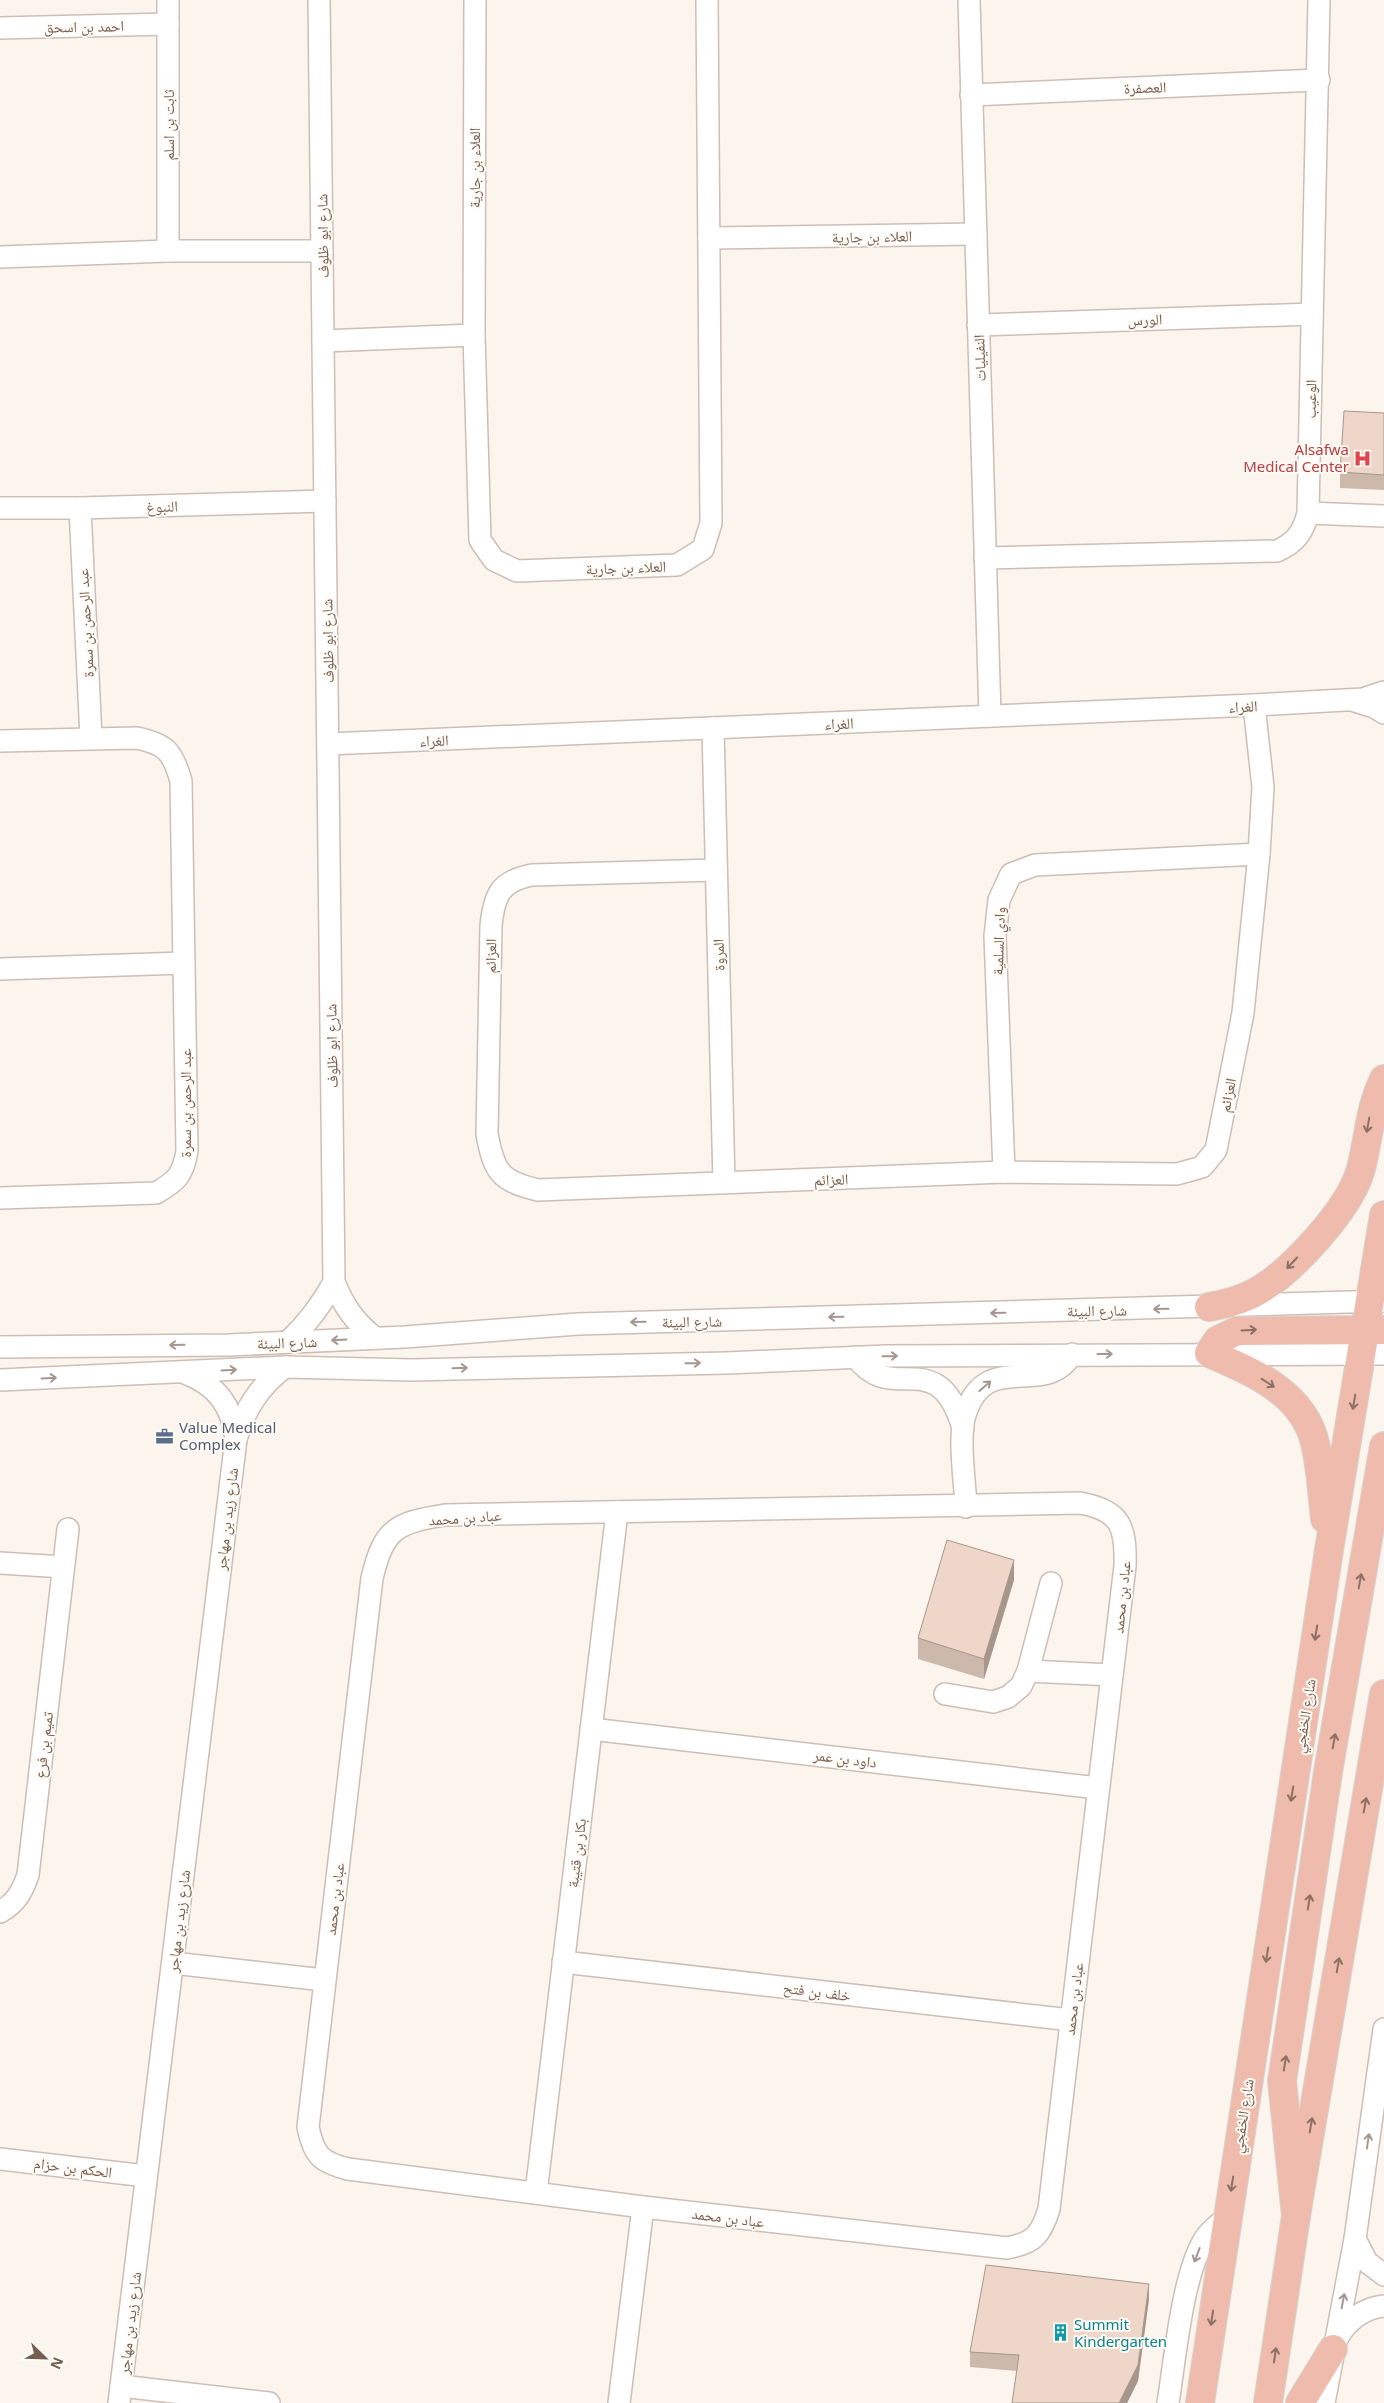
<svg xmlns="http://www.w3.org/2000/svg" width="1384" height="2403" font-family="'Noto Sans','Noto Naskh Arabic',sans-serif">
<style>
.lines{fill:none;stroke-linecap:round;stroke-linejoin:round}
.minor-casing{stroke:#cdbeb4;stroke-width:24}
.highway-casing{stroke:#d8d2cf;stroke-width:30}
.minor{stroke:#fff;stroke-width:21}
.highway{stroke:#eebbac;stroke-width:28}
.wall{fill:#cdb8ac}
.shaded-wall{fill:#a7968c}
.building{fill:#eed6c8;stroke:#a7968c}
.oneway{stroke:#8d7064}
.oneway2{stroke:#a5968f}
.labels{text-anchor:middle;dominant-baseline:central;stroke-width:4;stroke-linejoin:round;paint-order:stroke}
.street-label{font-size:15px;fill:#755d52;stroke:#fefaf4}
.health-label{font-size:15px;fill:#be3a42;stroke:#fefaf4;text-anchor:end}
.service-label{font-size:15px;fill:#4e5e75;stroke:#fefaf4;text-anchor:start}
.culture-label{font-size:15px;fill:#0d838f;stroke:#fefaf4;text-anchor:start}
</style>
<rect width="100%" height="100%" fill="#fbf5ee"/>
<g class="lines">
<defs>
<g id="minor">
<path d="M168,0v251"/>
<path d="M319,0l15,1282c10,25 21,40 41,56"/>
<path d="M475,0l-1,335 6,205 14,20 23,11 160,-6 26,-16 8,-26 -4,-523"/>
<path d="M969,0l21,716"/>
<path d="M0,28l168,-4"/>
<path d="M971,95l348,-15"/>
<path d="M709,238l267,-4"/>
<path d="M0,257l168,-6h154"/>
<path d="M978,325l334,-11"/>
<path d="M323,341l151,-6"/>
<path d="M0,508h80l245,-7"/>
<path d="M80,508l11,230"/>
<path d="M1308,513l76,3"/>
<path d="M985,558l292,-7c18,-8 26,-18 31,-38l11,-513"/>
<path d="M1352,700l22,7 10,6"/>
<path d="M713,728l11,455"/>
<path d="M0,741l137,-3c29,6 36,14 44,43l6,370c-4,24 -10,30 -31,42l-156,5"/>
<path d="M328,744l926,-39 109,-6 21,-7"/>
<path d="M716,870l-184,5c-32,6 -38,20 -41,51l-4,208c7,38 13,47 51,56l466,-18 173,2 25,-7 14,-17 27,-137 16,-159 4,-67 -9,-82"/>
<path d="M0,969l184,-6"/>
<path d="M1004,1172l-9,-236 4,-36 12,-26 24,-9 224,-11"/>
<path d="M288,1342c19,-18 33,-36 46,-60"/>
<path d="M0,1347l229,-2 176,-8 173,-13 806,-23"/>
<path d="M856,1357c36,50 81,-15 107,71"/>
<path d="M185,1373c32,12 47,33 51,66"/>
<path d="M0,1380l285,-13 127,3 315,-7 159,-7 498,-2"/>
<path d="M1080,1503c41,7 46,24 45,63l-76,643c-8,26 -15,34 -42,39l-364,-41 -295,-38c-28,-7 -34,-14 -40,-42l64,-549c12,-49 23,-55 73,-63z"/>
<path d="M966,1507c-1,-25 -8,-70 -1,-92 21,-68 80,-15 107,-61"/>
<path d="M0,1563l63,4"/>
<path d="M1028,1671l84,4"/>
<path d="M945,1694l48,8 15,-5 13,-11 7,-15 23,-88"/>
<path d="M591,1729l507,59"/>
<path d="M0,1912c16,-9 22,-20 28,-37l40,-346"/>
<path d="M563,1962l508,58"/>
<path d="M173,1963l151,17"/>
<path d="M0,2159l146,17"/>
<path d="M536,2193l81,-681"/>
<path d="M1355,2239l12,23 17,13"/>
<path d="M1337,2339c9,-18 27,-31 47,-33"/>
<path d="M121,2386l148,17"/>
<path d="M119,2403l117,-964c9,-31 24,-53 49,-72"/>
<path d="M619,2403l24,-196"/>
<path d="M1168,2403c7,-44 14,-124 35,-161 5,-10 15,-17 24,-24"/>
<path d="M1324,2403l31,-164 29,-210"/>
</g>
<g id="highway">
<path d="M1209,1307c17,-3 33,-7 47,-15 36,-20 92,-82 104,-120 9,-32 9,-63 24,-93"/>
<path d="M1325,1519c-3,-25 -4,-51 -10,-76 -12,-51 -63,-71 -106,-90l9,-13 19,-9 145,-1"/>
<path d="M1296,2216l-14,-135 46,-309 56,-326"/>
<path d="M1200,2403l129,-853 55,-335"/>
<path d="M1268,2403l28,-187 88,-522"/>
<path d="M1300,2403l33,-54"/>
</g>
</defs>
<use href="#minor" class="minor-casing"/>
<use href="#highway" class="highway-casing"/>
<use href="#minor" class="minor"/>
<use href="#highway" class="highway"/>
</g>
<g class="wall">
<path d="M1384,413v77l-44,-2v-16z"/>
<path d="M1014,1580l-30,99 -66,-20v-21z"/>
<path d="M1149,2299l-11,82 -11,22h-115l5,-32 -47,-4v-15z"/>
</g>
<g class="shaded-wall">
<path d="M1014,1560v20l-30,99v-20z"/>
<path d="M1149,2284v15l-11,82 -11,22h-8z"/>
</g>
<g class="building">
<path d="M1344,411l40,2v62l-44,-3z"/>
<path d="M947,1540l67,20 -30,99 -66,-21z"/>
<path d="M986,2265l163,19 -11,81 -19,38h-107l7,-48 -49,-3z"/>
</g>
<defs><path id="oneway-shaft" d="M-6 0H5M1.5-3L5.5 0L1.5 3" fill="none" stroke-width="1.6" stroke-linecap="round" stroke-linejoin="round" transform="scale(1.25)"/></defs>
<g class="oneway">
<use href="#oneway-shaft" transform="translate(1368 1125) rotate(100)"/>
<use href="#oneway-shaft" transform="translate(1292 1263) rotate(133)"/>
<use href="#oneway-shaft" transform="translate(1249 1330) rotate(-3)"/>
<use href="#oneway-shaft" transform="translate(1268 1383) rotate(33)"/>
<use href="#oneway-shaft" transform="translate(1354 1402) rotate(100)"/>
<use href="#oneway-shaft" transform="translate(1360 1581) rotate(-80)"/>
<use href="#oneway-shaft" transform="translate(1316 1633) rotate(99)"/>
<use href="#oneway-shaft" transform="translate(1334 1741) rotate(-80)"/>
<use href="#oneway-shaft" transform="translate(1292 1794) rotate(99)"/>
<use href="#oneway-shaft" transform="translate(1365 1805) rotate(-80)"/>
<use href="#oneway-shaft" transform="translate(1309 1902) rotate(-81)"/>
<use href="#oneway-shaft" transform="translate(1267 1955) rotate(99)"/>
<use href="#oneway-shaft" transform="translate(1338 1965) rotate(-80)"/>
<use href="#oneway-shaft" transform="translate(1285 2063) rotate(-81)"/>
<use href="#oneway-shaft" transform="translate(1311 2125) rotate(-80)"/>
<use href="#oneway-shaft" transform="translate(1232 2184) rotate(99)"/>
<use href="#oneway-shaft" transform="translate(1212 2318) rotate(98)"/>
<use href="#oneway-shaft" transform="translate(1275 2355) rotate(-82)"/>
</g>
<g class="oneway2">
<use href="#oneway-shaft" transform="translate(1161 1309) rotate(179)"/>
<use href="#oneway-shaft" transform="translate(998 1313) rotate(179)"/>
<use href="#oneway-shaft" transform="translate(836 1317) rotate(179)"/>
<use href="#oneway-shaft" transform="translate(638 1322) rotate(179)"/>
<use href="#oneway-shaft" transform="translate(339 1340) rotate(177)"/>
<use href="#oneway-shaft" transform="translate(177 1345) rotate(179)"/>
<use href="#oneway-shaft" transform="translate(1105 1354)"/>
<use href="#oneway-shaft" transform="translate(890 1356) rotate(-1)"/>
<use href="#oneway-shaft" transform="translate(693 1363) rotate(-1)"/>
<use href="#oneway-shaft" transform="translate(460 1368) rotate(-2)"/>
<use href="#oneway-shaft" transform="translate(229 1370) rotate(-3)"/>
<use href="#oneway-shaft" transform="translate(49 1378) rotate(-3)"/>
<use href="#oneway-shaft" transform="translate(985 1386) rotate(-41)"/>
<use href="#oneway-shaft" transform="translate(1368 2141) rotate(-82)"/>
<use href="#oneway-shaft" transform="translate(1197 2255) rotate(111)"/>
<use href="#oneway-shaft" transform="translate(1343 2301) rotate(-79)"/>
</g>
<defs>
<symbol id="hospital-bare" viewBox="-9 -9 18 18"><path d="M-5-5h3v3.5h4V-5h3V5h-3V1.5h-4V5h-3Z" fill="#e0444e" stroke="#fefaf4" stroke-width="2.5" paint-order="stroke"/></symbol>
<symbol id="office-bare" viewBox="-9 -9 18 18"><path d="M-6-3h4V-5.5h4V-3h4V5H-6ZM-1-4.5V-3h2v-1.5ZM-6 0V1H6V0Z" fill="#5c6f8a" stroke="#fefaf4" stroke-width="2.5" paint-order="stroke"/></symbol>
<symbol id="building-bare" viewBox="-9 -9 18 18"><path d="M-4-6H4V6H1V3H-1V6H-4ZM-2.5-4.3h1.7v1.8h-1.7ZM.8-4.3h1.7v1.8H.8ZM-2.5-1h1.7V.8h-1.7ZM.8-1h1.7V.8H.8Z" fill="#0f9aa8" stroke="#fefaf4" stroke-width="2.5" paint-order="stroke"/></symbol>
</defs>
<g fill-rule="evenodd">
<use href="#hospital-bare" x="1350" y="446" width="25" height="25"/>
<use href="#office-bare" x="152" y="1424" width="25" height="25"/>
<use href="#building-bare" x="1048" y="2320" width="25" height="25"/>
</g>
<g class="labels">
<g class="street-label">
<text transform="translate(84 26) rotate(-1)">احمد بن اسحق</text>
<text transform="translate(1145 87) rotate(-2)">العصفرة</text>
<text transform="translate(168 125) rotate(-90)">ثابت بن اسلم</text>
<text transform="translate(474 168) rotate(-90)">العلاء بن جارية</text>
<text transform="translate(322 236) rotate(-91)">شارع ابو ظلوف</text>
<text transform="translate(872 236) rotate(-1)">العلاء بن جارية</text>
<text transform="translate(1145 319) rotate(-2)">الورس</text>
<text transform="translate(979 358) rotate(-92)">النفيليات</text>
<text transform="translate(1310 399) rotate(-89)">الوعيب</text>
<text transform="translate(162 506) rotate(-2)">النبوغ</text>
<text transform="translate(626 567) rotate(-2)">العلاء بن جارية</text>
<text transform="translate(85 623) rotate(-93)">عبد الرحمن بن سمرة</text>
<text transform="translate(327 641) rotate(-91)">شارع ابو ظلوف</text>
<text transform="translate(1243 706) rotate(-3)">الغراء</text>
<text transform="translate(839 723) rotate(-2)">الغراء</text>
<text transform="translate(434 740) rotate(-2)">الغراء</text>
<text transform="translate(998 941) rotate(-88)">وادي السلمية</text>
<text transform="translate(718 955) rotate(-92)">المروة</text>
<text transform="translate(490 956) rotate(-89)">العزائم</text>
<text transform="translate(331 1046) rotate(-91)">شارع ابو ظلوف</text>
<text transform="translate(1227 1095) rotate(-79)">العزائم</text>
<text transform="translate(185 1103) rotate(-90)">عبد الرحمن بن سمرة</text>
<text transform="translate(831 1179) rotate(-2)">العزائم</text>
<text transform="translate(1097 1310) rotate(-1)">شارع البيئة</text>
<text transform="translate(692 1321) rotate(-1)">شارع البيئة</text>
<text transform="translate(287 1342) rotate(-2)">شارع البيئة</text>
<text transform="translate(465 1517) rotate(-4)">عباد بن محمد</text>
<text transform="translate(226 1519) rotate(-83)">شارع زيد بن مهاجر</text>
<text transform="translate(1121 1597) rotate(-84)">عباد بن محمد</text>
<text transform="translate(1304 1716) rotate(-81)">شارع الخفجي</text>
<text transform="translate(43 1745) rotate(-83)">تميم بن فرع</text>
<text transform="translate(845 1758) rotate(7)">داود بن عمر</text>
<text transform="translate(576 1853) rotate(-83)">بكار بن قتيبة</text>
<text transform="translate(334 1899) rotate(-83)">عباد بن محمد</text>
<text transform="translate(178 1921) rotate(-83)">شارع زيد بن مهاجر</text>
<text transform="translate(817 1991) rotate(7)">خلف بن فتح</text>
<text transform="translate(1073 1999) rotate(-83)">عباد بن محمد</text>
<text transform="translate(1242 2116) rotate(-81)">شارع الخفجي</text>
<text transform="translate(73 2167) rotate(7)">الحكم بن حزام</text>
<text transform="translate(728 2217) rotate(7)">عباد بن محمد</text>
<text transform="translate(129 2323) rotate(-83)">شارع زيد بن مهاجر</text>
</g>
<g class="health-label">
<text x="1349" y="449">Alsafwa<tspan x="1349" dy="17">Medical Center</tspan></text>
</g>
<g class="service-label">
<text x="179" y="1427">Value Medical<tspan x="179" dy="17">Complex</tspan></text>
</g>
<g class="culture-label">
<text x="1074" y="2324">Summit<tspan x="1074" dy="17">Kindergarten</tspan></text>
</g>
</g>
<g transform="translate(45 2358) rotate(113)" stroke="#fefaf4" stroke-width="4" paint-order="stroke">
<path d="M0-4L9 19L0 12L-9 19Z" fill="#755d52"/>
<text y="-8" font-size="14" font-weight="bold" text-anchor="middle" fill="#755d52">N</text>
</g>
</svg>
